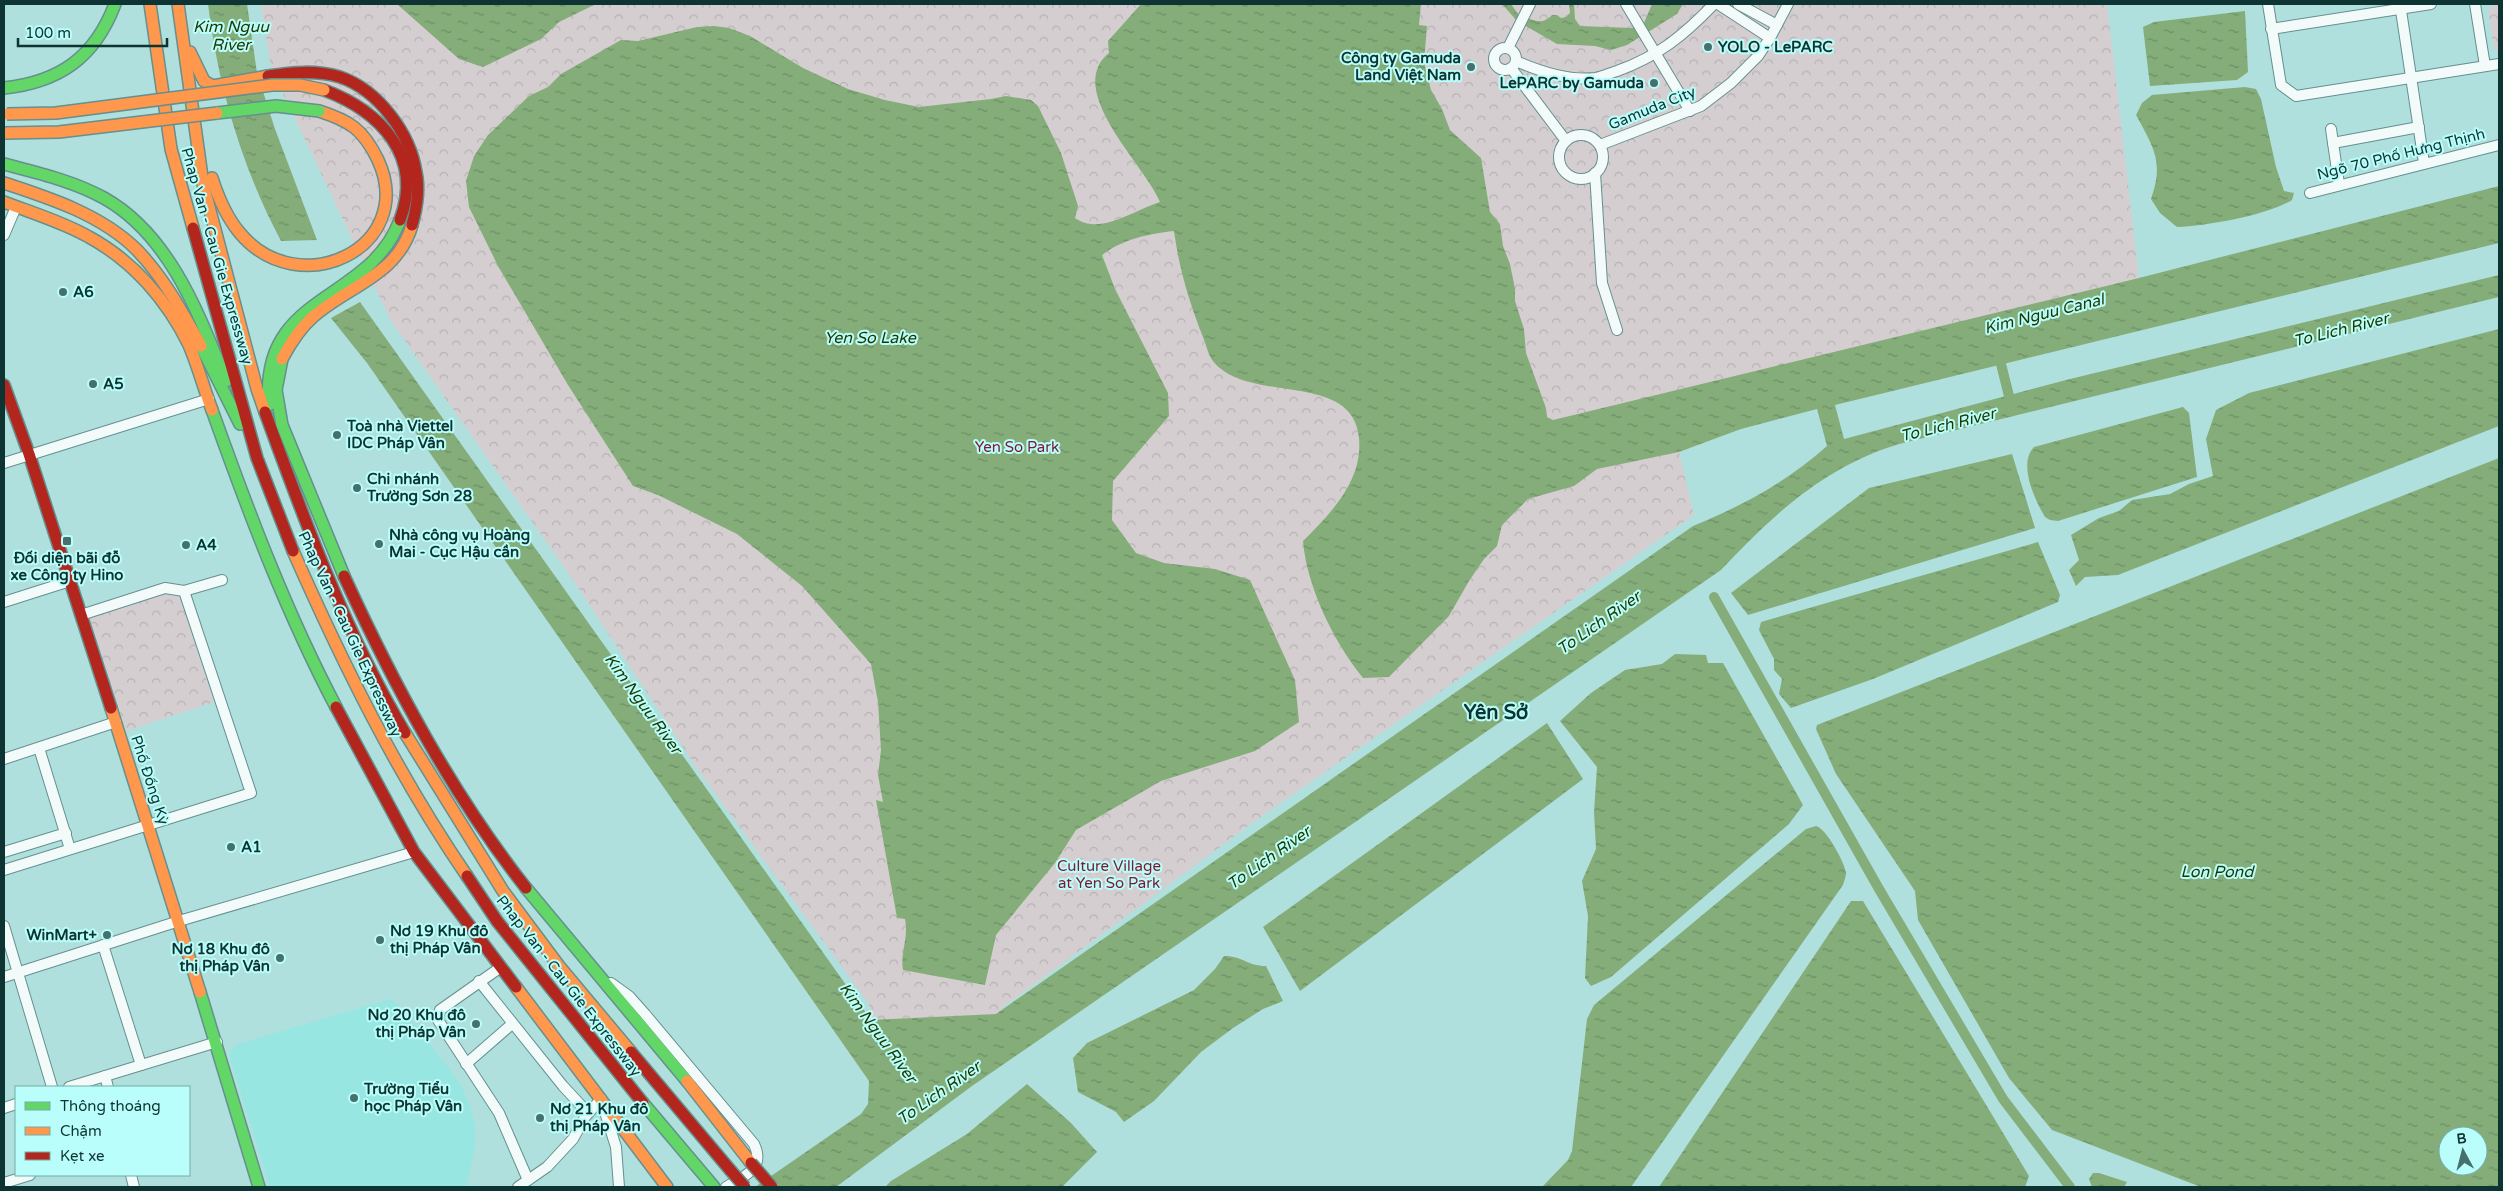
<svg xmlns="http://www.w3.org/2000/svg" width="2503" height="1191" font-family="'Varela Round',sans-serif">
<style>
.built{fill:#97e6e1}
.park{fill:url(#park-crowns)}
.water{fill:url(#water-ripples);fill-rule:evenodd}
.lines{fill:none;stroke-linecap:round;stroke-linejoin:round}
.canal{stroke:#85ad7a;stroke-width:10}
.street-casing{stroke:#65908e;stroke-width:12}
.fast-casing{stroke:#65908e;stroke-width:14}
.slow-casing{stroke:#65908e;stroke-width:14}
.jam-casing{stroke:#65908e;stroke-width:14}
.street{stroke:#f3fafa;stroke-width:10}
.fast{stroke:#63d668;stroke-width:11}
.slow{stroke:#ff974d;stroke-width:11}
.jam{stroke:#b3261e;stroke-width:11}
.fast-bridge-casing{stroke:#65908e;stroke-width:14;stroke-linecap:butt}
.slow-bridge-casing{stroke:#65908e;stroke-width:14;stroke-linecap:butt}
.jam-bridge-casing{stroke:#65908e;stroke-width:14;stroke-linecap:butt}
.fast-bridge{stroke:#63d668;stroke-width:11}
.slow-bridge{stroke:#ff974d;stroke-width:11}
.jam-bridge{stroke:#b3261e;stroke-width:11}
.poi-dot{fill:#46706e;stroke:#b9fefa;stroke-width:2}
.labels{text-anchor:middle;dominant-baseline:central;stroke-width:4;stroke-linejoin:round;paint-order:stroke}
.poi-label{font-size:15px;font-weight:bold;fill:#0d3432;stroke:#b9fefa;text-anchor:start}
.street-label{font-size:15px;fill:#0d3432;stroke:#b9fefa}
.park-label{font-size:15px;fill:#7e1833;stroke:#b9fefa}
.water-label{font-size:16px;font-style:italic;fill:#1f3601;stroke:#b9fefa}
.district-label{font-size:20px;font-weight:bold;fill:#0d3432;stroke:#b9fefa}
</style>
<defs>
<pattern id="park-crowns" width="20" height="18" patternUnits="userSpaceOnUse" patternTransform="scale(1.25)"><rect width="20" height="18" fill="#d5ced0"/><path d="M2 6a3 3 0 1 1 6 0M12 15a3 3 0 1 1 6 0" fill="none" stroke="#b6b2b3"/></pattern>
<pattern id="water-ripples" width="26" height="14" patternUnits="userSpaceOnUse" patternTransform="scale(1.25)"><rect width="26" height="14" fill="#85ad7a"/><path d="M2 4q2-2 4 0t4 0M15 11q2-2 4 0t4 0" fill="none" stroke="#6b8e65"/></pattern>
</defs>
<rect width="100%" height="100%" fill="#afe0dd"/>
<path class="built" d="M390,999l9,7 37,45 26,36 9,22 4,19 -1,24 -8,35h-196l-41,-132 6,-10z"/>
<g class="park">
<path d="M261,4h1846l32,274 -473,119 28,118 -439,306 -253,187 -4,7 -127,5 -2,-16 -171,-234 -127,-193 -180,-256 -120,-253z"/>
<path d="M2495,4h4v48l-5,-3 -6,-38z"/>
<path d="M167,593l13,5 34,104 -88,29 -37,-113z"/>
</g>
<g class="water">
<path d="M208,4h39l10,69 18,56 42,111 -36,1c-39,-73 -63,-155 -73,-237z"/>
<path d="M397,4h199l-37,18 -18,17 -58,28 -24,-8z"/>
<path d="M1141,4h280l-2,21 8,1 -3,37 7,27 11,19 8,21 31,28 9,54 10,12 3,22 7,18 5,25v12l9,28 2,24 20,55 1,9 6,3 586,-142 360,-92v57l-664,162 9,34 226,-60 429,-104v22l-600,147c-73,22 -127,71 -178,126l-749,516 -136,101h-81l106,-73 7,-10 1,-23 -502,-718 -36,-45 29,-16 511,718 125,-6 697,-488c49,-20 95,-45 134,-80l-10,-37 -76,20 -62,23 -82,17 -23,17 -46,13 -26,26 -5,21 -13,13 -15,22 -20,35 -60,61 -26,1c-29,-36 -56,-90 -60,-137 28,-28 60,-60 56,-103 -6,-68 -112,-33 -146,-77 -5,-6 -7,-17 -10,-24 -14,-35 -24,-69 -29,-106 -26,3 -51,8 -72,24l13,34 53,104 1,23 -56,65 -1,39 24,33 28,10 51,6 35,11 45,100 4,42 -44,29 -94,30 -85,49 -21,33 -59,72 -11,50 -82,-15c-3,-17 6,-33 2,-51l-8,-1 -21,-118 7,2 -5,-27 3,-25 -3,-48 -7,-38 -69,-78 -65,-52 -79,-39 -25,-9 -65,-101 -70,-119 -29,-59 -3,-26 8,-25 14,-21 41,-39 19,-9 13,-13 60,-34 17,1 59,-14 17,-1 15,2 21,8 53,32 45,21 37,11 34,7 72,-8 15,-3 25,4 7,6 23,47 17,53 -3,12c25,18 59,-8 85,-16 -14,-36 -97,-112 -51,-149l-1,-12z"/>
<path d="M1502,4h9l7,10c13,5 23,13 34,1h5l4,3 5,-1 4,-4 -1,-9h5l1,15 5,7 52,2 12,-5 8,-19h31l-6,10 -50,31 -16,5 -16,-4 -38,-2 -40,-23z"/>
<path d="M2245,11l3,61 -11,8 -87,6 -7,-59 11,-5z"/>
<path d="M2245,87l11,2 5,10 15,68 8,24 10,2 -2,7c-24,15 -85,26 -115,27l-17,-14 -9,-14c13,-37 3,-51 -15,-84l6,-12 10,-8z"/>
<path d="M2499,329v97l-381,149 -33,2 -9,9 -7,-16 10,-10 -8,-25 28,-17 20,-7 13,-11 38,-6 19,-10 24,-8 -7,-37 10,-29 33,-17z"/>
<path d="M2183,407l6,6 8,64 -139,44 -8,-1 -5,-3c-11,-18 -27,-54 -11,-70z"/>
<path d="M2012,454l23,74 -287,87 -17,-22 138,-105z"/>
<path d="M2499,458v729h-298l-149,-57 -43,-52 -91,-158 -3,-29 -79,-117 -20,-45 1,-4zM2448,1136h30v30h-30z"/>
<path d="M2038,542l22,53 -2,7 -185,77 -82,29 -12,-14 3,-15 -8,-9v-11l-15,-29 2,-8z"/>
<path d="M1675,654l31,1 2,8h15l80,142 -14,19 -178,153 -20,9 -6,-8 3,-62 -6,-35 14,-32 -2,-37 3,-45 -37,-46 31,-28 34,-23 37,-6z"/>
<path d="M1547,723l36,56 -283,212 -37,-64z"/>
<path d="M1816,826c10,2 29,37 30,47 0,4 -2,8 -3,12l-212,302h-89l26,-27 4,-9 15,-132 7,-14 212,-176z"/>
<path d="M1851,901h12l166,275 -4,11h-366z"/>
<path d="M1224,956c19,0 23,10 42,10l17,35 -20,8 -30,19 -32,24 -47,49 -30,21 -8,-10 -38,-20 -5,-34 14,-15 107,-53 21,-21z"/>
<path d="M1027,1084l44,39 26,29 -35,35h-177l6,-6 76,-47z"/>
<path d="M2093,1173h6l28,9 -3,5h-32l-3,-8z"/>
</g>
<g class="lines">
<g class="canal">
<path d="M1998,352l14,56"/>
<path d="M1714,597l165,292 124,210 67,88"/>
</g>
<defs>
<g id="street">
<path d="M1626,4l64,107"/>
<path d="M1718,4l52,34"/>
<path d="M1738,4l39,21"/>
<path d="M2268,4l13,81 15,11 203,-32"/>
<path d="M2400,4l24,159"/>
<path d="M2475,4l10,62"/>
<path d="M2271,29l160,-25"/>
<path d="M1508,48l22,-44"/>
<circle cx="1505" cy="59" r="11"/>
<path d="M1516,61c25,11 52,20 79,17 7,-1 15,-5 22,-7 42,-15 67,-36 97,-67"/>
<path d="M1511,68l55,73"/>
<path d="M2331,129l8,55"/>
<circle cx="1581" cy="157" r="22"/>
<path d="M2333,143l86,-16"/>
<path d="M1600,145l101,-39 30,-23 27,-27 12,-18 18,-34"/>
<path d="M1595,173l7,110 15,47"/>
<path d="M2310,193l189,-48"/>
<path d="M4,235l12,-28"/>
<path d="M4,463l205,-64"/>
<path d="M184,591l38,-11"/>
<path d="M4,602l66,-21"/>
<path d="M39,748l31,101"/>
<path d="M4,759l112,-37"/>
<path d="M4,852l62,-19"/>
<path d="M4,870l247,-77 -67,-202 -19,-3 -84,27"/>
<path d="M4,926l48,161"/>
<path d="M103,945l38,120"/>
<path d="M501,967l-61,43 -2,10 61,93 29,67"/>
<path d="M4,977l175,-56 235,-69"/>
<path d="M479,981l84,105 25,27"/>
<path d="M611,983l18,13 16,18 109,130c12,25 -10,32 -28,43"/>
<path d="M466,1064l46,-40"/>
<path d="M105,1076l3,11"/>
<path d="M69,1087l148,-45"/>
<path d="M4,1108l12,-4"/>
<path d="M604,1109l12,38 3,40"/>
<path d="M131,1175l3,12"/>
<path d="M4,1183l26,-8"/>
<path d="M518,1187l29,-20 26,-28 12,-22 16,-18"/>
</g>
<g id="fast">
<path d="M4,88c56,-6 91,-31 111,-84"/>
<path d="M4,164c34,9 69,17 100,34 66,37 95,117 122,183"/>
<path d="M201,346l39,78"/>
<path d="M282,359l-6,31 6,35 62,151"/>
<path d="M269,405c-10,-113 100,-101 131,-185"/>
<path d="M212,410c36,101 74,202 124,297"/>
<path d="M526,888l161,193"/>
<path d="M200,992l59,195"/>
<path d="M643,1103l71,84"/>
</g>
<g id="slow">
<path d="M150,4l21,145 22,79"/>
<path d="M178,4l25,180 54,205 8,23"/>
<path d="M190,52l14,29 9,5 55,-10"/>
<path d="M212,178c6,19 14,38 27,54 60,73 179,15 139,-72 -15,-31 -28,-39 -59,-49"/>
<path d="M4,183c46,15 98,32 133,67 27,28 46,63 64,96"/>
<path d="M4,202c28,11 59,20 85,35 44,24 78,63 100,108 9,21 15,44 23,65"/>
<path d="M282,359c8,-15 19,-32 32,-43 36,-31 84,-41 98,-91"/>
<path d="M293,551c50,113 104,223 174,325"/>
<path d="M111,708l89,284"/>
<path d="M405,733l98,158 56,75 72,86"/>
<path d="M516,987l151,200"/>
<path d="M687,1081l64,82"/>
</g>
<g id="jam">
<path d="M268,76c24,-4 48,-6 72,1 38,13 70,56 76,95 4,18 1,35 -4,53"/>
<path d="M324,90c56,21 100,66 76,130"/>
<path d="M193,228l64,230 36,93"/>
<path d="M4,385l25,69 82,254"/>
<path d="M265,412c40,110 80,220 140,321"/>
<path d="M344,576c50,109 108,218 182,312"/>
<path d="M336,707l78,145 102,135"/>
<path d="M467,876l30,45 146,182"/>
<path d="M631,1052l100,119"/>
</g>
</defs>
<use href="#street" class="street-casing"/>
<use href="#fast" class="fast-casing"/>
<use href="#slow" class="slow-casing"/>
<use href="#jam" class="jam-casing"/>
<use href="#street" class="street"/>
<use href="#fast" class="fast"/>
<use href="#slow" class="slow"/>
<use href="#jam" class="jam"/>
<defs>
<path id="fast-bridge" d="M217,113l59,-7 43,5"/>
<g id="slow-bridge">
<path d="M7,114l49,-1 216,-28h28l24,5"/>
<path d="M5,133l54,-1 158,-19"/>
</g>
<g id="jam-bridge">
<path d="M751,1163l21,24"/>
<path d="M731,1171l14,16"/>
</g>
</defs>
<use href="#fast-bridge" class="fast-bridge-casing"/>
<use href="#slow-bridge" class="slow-bridge-casing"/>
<use href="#jam-bridge" class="jam-bridge-casing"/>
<use href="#fast-bridge" class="fast-bridge"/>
<use href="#slow-bridge" class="slow-bridge"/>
<use href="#jam-bridge" class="jam-bridge"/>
</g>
<g class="poi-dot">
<circle cx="1708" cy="47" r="5"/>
<circle cx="1471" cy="67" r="5"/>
<circle cx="1654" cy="83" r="5"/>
<circle cx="63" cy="292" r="5"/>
<circle cx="93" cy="384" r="5"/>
<circle cx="337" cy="435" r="5"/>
<circle cx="357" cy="488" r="5"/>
<rect x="62" y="536" width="10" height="10" rx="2.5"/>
<circle cx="379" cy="544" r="5"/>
<circle cx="186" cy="545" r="5"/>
<circle cx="231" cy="847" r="5"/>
<circle cx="107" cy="935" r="5"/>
<circle cx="380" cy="940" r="5"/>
<circle cx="280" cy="958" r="5"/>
<circle cx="476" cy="1024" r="5"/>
<circle cx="354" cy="1098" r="5"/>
<circle cx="540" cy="1118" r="5"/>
</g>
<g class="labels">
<g class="poi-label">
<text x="1718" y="47">YOLO - LePARC</text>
<text x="1461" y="58" text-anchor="end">Công ty Gamuda<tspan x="1461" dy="17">Land Việt Nam</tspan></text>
<text x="1644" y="83" text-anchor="end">LePARC by Gamuda</text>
<text x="73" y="292">A6</text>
<text x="103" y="384">A5</text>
<text x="347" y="426">Toà nhà Viettel<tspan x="347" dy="17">IDC Pháp Vân</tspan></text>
<text x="367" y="479">Chi nhánh<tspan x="367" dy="17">Trường Sơn 28</tspan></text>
<text x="389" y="535">Nhà công vụ Hoàng<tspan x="389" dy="17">Mai - Cục Hậu cần</tspan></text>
<text x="196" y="545">A4</text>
<text x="67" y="558" text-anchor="middle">Đối diện bãi đỗ<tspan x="67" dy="17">xe Công ty Hino</tspan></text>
<text x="241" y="847">A1</text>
<text x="390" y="931">Nơ 19 Khu đô<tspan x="390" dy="17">thị Pháp Vân</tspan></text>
<text x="97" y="935" text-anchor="end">WinMart+</text>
<text x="270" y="949" text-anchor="end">Nơ 18 Khu đô<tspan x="270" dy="17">thị Pháp Vân</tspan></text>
<text x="466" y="1015" text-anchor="end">Nơ 20 Khu đô<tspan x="466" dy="17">thị Pháp Vân</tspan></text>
<text x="364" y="1089">Trường Tiểu<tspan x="364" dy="17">học Pháp Vân</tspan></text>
<text x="550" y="1109">Nơ 21 Khu đô<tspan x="550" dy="17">thị Pháp Vân</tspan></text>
</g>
<g class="street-label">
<text transform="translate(1652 108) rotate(-22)">Gamuda City</text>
<text transform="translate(2401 154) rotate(-14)">Ngõ 70 Phố Hưng Thịnh</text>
<text transform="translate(217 256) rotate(74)">Phap Van - Cau Gie Expressway</text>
<text transform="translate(350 634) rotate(65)">Phap Van - Cau Gie Expressway</text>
<text transform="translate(150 780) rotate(72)">Phố Đống Kỳ</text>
<text transform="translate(569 986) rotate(52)">Phap Van - Cau Gie Expressway</text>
</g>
<g class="park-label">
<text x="1017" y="447">Yen So Park</text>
<text x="1109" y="866">Culture Village<tspan x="1109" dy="17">at Yen So Park</tspan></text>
</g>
<g class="water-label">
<text x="231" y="27">Kim Nguu<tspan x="231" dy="18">River</tspan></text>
<text transform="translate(2044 314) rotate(-14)">Kim Nguu Canal</text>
<text transform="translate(2341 330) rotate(-14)">To Lich River</text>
<text x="870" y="338">Yen So Lake</text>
<text transform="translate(1948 425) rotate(-14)">To Lich River</text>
<text transform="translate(1599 623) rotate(-35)">To Lich River</text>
<text transform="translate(643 704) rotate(54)">Kim Nguu River</text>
<text transform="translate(1269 858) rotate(-35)">To Lich River</text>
<text x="2217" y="872">Lon Pond</text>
<text transform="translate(878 1033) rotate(54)">Kim Nguu River</text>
<text transform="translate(939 1093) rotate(-35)">To Lich River</text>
</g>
<g class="district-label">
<text x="1496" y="713">Yên Sở</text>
</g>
</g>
<rect width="2503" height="1191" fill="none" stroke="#0d3432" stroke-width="10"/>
<rect x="15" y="1086" width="175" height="90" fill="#b9fefa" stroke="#74adaa"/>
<rect x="25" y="1102" width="25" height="8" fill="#63d668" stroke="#74adaa"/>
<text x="60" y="1111" font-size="15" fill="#0d3432">Thông thoáng</text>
<rect x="25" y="1127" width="25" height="8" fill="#ff974d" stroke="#74adaa"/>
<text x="60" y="1136" font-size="15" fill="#0d3432">Chậm</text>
<rect x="25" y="1152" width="25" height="8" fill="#b3261e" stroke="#74adaa"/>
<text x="60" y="1161" font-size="15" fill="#0d3432">Kẹt xe</text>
<g transform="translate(2463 1151) rotate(353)"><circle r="24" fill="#b9fefa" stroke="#74adaa"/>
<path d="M0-4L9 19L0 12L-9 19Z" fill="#46706e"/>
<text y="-8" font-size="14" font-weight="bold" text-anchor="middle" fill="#0d3432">B</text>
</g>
<path d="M18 38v8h149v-8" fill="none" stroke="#0d3432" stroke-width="2.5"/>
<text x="25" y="38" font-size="15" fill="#0d3432" stroke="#b9fefa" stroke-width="4" paint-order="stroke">100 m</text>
</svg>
